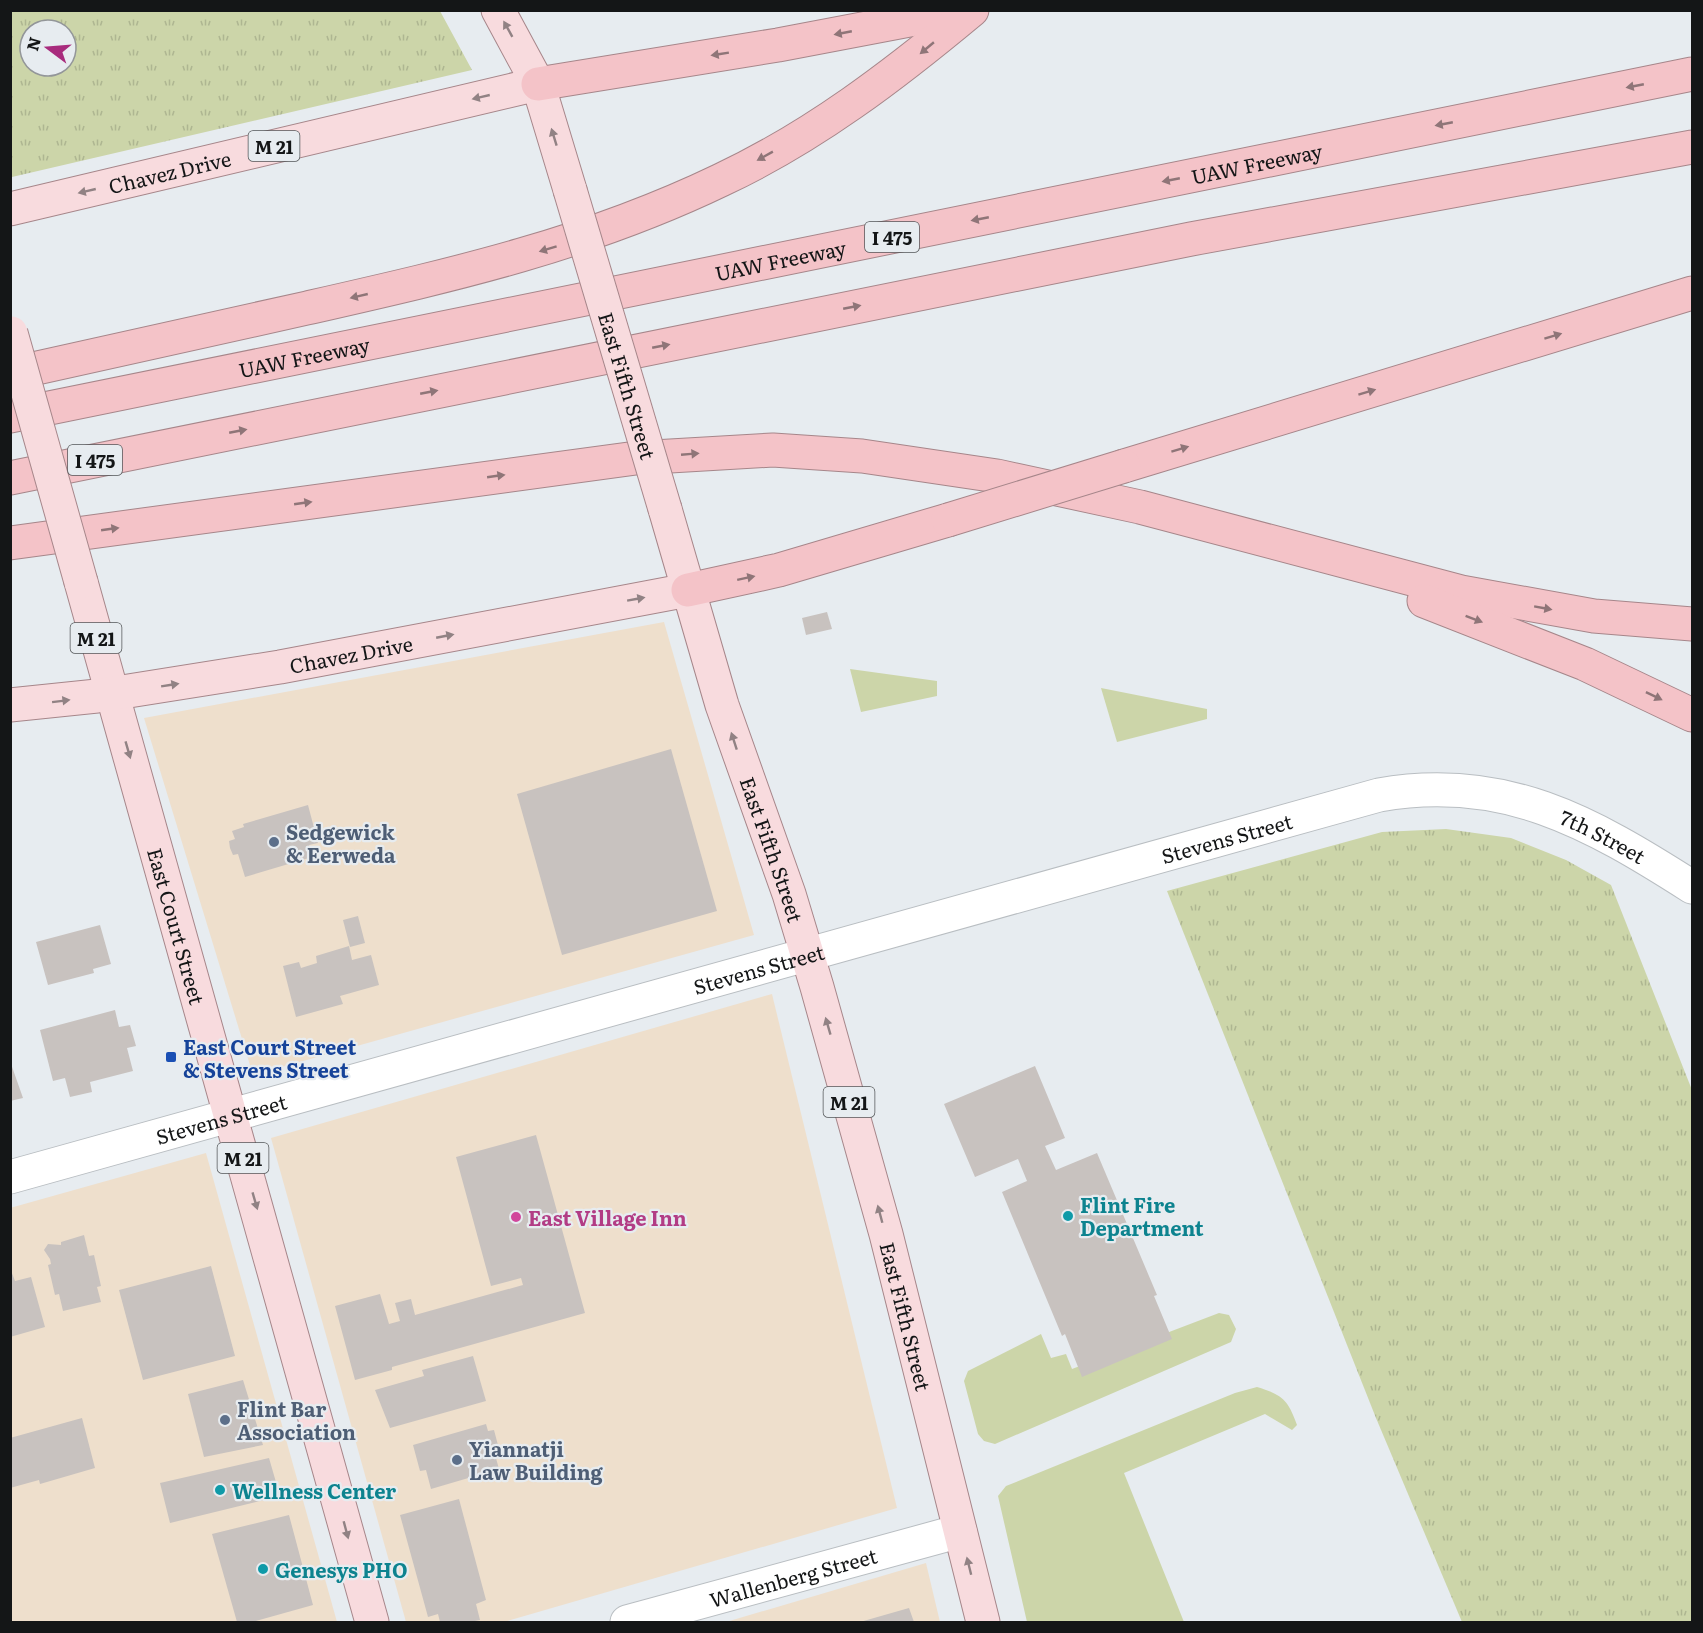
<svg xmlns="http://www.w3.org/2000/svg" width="1703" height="1633" font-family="Literata,serif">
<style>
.commercial{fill:#eedfcc}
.green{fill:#ccd5a9}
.park{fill:url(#park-tufts);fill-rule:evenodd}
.building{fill:#c8c2bf}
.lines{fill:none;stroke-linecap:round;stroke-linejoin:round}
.minor-casing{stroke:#b9bec2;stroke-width:35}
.major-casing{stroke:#a6868a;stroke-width:35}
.highway-casing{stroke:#a6868a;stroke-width:35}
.minor{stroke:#fff;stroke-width:33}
.major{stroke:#f8dbde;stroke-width:33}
.highway{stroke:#f4c3c8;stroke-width:33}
.major-bridge-casing{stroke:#a6868a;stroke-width:35;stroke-linecap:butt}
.highway-bridge-casing{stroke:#a6868a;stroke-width:35;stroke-linecap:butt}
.major-bridge{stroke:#f8dbde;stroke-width:33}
.highway-bridge{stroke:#f4c3c8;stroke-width:33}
.oneway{fill:#918284}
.oneway2{fill:#8f7578}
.service-dot{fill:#5c6f8a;stroke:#e7ecf0;stroke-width:2}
.transit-dot{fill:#1a4fb4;stroke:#e7ecf0;stroke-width:2}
.culture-dot{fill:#0f9aa8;stroke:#e7ecf0;stroke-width:2}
.hotel-dot{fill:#d1479c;stroke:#e7ecf0;stroke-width:2}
.labels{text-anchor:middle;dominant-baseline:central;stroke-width:4.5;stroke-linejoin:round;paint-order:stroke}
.shield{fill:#e7ecf0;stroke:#535658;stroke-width:1.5}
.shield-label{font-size:18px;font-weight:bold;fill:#141617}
.street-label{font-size:20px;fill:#141617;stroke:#e7ecf0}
.service-label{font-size:20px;font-weight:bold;fill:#4e5e75;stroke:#e7ecf0;text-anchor:start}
.transit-label{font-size:20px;font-weight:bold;fill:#164399;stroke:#e7ecf0;text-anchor:start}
.culture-label{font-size:20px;font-weight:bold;fill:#0d838f;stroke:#e7ecf0;text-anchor:start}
.hotel-label{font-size:20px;font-weight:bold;fill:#b23c85;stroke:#e7ecf0;text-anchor:start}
</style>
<defs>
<pattern id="park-tufts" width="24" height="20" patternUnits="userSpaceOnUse" patternTransform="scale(1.5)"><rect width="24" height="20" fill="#ccd5a9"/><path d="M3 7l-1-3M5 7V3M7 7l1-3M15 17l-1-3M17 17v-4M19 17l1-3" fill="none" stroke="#aeb691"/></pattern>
</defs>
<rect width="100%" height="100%" fill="#e7ecf0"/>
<g class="commercial">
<path d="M664,622l90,313 -501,140 -109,-357z"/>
<path d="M772,994l125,514 -393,114h-98l-135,-484z"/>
<path d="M206,1153l131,469h-326l-1,-414z"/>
<path d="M926,1563l14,59h-214z"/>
</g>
<g class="green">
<path d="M850,669l87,12v15l-76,16z"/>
<path d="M1101,688l106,21v10l-90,23z"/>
<path d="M1219,1313l10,2 7,14 -5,13 -236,102 -11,-3 -6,-7 -14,-53 4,-10 73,-37 10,24 15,-4 6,15z"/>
<path d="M1257,1387c26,8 31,13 40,38l-5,5 -27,-16 -141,59 60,149h-157l-29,-126 8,-10 229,-93z"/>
</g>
<g class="park">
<path d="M10,11h430l32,59 -460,107zM30,30h36v36h-36z"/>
<path d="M1446,829l65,9 55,22 45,25 81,205v532h-230l-86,-204 -209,-527 215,-59z"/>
</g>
<g class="building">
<path d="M827,612l5,17 -26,6 -4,-17z"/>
<path d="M671,749l46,162 -155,44 -45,-161z"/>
<path d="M308,805l10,38 -9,2 3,12 -67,20 -7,-23 -5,1 -3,-7 -1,-7 6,-2 -3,-8 12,-4 -1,-3z"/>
<path d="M358,916l7,27 -15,4 -7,-27z"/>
<path d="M100,925l11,39 -18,5 1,4 -46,12 -12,-43z"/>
<path d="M349,946l3,14 19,-5 8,30 -39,11 3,8 -47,13 -13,-51 16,-4 2,6 16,-5 -1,-7z"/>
<path d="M115,1010l4,17 11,-2 6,21 -9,2 6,23 -43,11 2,10 -22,5 -5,-19 -12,3 -13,-51z"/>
<path d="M10,1061l13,37 -13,3z"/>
<path d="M1035,1066l30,72 -20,8 11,24 41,-17 60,142 -3,1 18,43 -90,38 -17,-43 -3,2 -60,-144 25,-11 -9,-22 -43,18 -31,-73z"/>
<path d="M536,1135l49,178 -193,54v3l-37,10 -20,-74 45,-12 9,30 11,-3 -5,-18 16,-4 4,16 108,-30 -2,-7 -30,8 -35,-129z"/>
<path d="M84,1235l5,21 5,-1 7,31 -4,1 4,15 -38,9 -4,-17 -4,1 -7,-30 3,-1 -1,-5 -6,-9 4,-6 13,1v-3z"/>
<path d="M211,1266l24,90 -92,24 -24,-90z"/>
<path d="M10,1268l5,13 16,-4 14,50 -35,10z"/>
<path d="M473,1356l13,45 -96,27 -15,-38 49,-14 -2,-6z"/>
<path d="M243,1380l20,65 -59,12 -16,-63z"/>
<path d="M82,1418l13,50 -55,16 -1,-4 -29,8v-50z"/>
<path d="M486,1424l2,7 6,-1 5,19 -5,2 5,18 -68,20 -5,-19 -6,1 -7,-26z"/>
<path d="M269,1458l11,38 -110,27 -10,-40z"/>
<path d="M459,1499l27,101 -10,4 4,16 -10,2h-30l-2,-8 -10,3 -28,-102z"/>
<path d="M289,1515l24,90 -61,17h-15l-25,-88z"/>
<path d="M909,1608l5,14h-54z"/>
</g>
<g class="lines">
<defs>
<g id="minor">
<path id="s1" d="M10,1177l1369,-382c125,-22 211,27 313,92"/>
<path id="s2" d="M627,1622l333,-91"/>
</g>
<g id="major">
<path d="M498,10l40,74 32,106"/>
<path id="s3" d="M10,209l528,-125"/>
<path id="s4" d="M665,509l57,196 67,189 28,93 69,247 97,388"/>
<path id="s5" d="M81,582l291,1040"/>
<path id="s6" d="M10,705l87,-9 183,-29 408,-77"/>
</g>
<g id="highway">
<path d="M538,84l240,-39 184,-35"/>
<path d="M10,374c99,-22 198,-44 297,-66 145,-33 279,-63 414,-128 92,-43 173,-105 251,-170"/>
<path id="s7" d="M10,416l1682,-342"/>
<path d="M1124,466l568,-173"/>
<path d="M10,478l1181,-239 501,-92"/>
<path d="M10,543l626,-85 137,-8 89,6 135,20 143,31 321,85 133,24 98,8"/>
<path d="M688,590l91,-20 169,-50"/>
<path d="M1424,601l161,63 107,51"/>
</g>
</defs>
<use href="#minor" class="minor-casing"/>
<use href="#major" class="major-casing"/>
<use href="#highway" class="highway-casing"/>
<use href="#minor" class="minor"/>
<use href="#major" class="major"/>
<use href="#highway" class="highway"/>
<defs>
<g id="major-bridge">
<path id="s8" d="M570,190l95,319"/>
<path d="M11,333l70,249"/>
</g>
<path id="highway-bridge" d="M948,520l176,-54"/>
</defs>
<use href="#major-bridge" class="major-bridge-casing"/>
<use href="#highway-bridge" class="highway-bridge-casing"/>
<use href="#major-bridge" class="major-bridge"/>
<use href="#highway-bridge" class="highway-bridge"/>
</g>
<defs><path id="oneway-solid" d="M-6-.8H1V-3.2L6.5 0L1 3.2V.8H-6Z" transform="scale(1.5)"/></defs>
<g class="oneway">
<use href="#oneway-solid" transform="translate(508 29) rotate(-119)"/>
<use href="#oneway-solid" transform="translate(481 97) rotate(167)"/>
<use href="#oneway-solid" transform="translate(554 137) rotate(-107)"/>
<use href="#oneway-solid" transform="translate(87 191) rotate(167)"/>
<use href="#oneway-solid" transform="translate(636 599) rotate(-10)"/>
<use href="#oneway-solid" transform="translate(445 636) rotate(-11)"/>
<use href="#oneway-solid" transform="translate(170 685) rotate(-9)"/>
<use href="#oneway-solid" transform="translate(61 701) rotate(-7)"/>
<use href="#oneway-solid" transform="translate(734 741) rotate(-108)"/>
<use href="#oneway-solid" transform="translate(128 750) rotate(74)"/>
<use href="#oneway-solid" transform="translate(828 1026) rotate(-106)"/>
<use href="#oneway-solid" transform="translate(255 1201) rotate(74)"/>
<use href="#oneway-solid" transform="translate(880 1214) rotate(-105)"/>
<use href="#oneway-solid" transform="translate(346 1530) rotate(75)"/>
<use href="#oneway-solid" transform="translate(969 1566) rotate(-104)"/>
</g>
<g class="oneway2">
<use href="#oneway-solid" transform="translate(843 33) rotate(169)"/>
<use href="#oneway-solid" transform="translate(927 48) rotate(140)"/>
<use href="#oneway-solid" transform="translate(720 54) rotate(171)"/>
<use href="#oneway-solid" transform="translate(1635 86) rotate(169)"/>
<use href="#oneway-solid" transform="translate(1444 124) rotate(169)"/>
<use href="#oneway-solid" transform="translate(765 156) rotate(151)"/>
<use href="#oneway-solid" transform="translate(1171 180) rotate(169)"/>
<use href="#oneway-solid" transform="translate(980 219) rotate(169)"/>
<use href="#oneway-solid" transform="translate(548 249) rotate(163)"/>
<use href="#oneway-solid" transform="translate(359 296) rotate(167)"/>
<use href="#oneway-solid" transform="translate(852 307) rotate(-11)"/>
<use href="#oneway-solid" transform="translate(1553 336) rotate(-17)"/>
<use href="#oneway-solid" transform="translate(661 346) rotate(-11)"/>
<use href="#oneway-solid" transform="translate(429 392) rotate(-11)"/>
<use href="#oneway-solid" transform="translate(1367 392) rotate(-17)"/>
<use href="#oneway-solid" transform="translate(238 431) rotate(-11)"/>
<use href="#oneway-solid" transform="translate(1180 449) rotate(-17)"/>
<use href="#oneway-solid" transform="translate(690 454) rotate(-5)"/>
<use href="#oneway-solid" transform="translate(496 476) rotate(-8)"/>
<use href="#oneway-solid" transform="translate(303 503) rotate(-8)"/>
<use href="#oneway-solid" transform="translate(110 529) rotate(-8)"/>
<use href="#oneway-solid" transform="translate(746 578) rotate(-12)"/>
<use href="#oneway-solid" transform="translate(1543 608) rotate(10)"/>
<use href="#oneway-solid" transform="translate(1474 619) rotate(21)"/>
<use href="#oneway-solid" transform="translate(1654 696) rotate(26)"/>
</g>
<g class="service-dot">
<circle cx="274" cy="842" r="6"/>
<circle cx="225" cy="1420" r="6"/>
<circle cx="457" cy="1460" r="6"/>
</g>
<rect class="transit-dot" x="165" y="1051" width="12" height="12" rx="3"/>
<g class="culture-dot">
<circle cx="1068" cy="1216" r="6"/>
<circle cx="220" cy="1490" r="6"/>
<circle cx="263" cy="1569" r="6"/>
</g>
<circle class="hotel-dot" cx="516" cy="1217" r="6"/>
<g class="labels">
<g class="shield">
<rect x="248.5" y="131" width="51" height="30" rx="4.5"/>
<rect x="865" y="222" width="54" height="30" rx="4.5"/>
<rect x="68" y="445" width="54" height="30" rx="4.5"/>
<rect x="70.5" y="623" width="51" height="30" rx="4.5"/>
<rect x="823.5" y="1087" width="51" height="30" rx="4.5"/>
<rect x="217.5" y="1143" width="51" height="30" rx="4.5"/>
</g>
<g class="shield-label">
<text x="274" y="146">M 21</text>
<text x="892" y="237">I 475</text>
<text x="95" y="460">I 475</text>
<text x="96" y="638">M 21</text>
<text x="849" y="1102">M 21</text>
<text x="243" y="1158">M 21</text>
</g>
<g class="street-label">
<text stroke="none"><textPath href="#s7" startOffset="1272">UAW Freeway</textPath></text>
<text stroke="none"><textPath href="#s3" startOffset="164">Chavez Drive</textPath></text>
<text stroke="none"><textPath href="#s7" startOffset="786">UAW Freeway</textPath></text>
<text stroke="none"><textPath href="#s7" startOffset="300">UAW Freeway</textPath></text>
<text stroke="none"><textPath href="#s8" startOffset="204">East Fifth Street</textPath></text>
<text stroke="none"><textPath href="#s6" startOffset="345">Chavez Drive</textPath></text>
<text stroke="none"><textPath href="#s1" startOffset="1263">Stevens Street</textPath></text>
<text stroke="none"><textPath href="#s1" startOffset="1654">7th Street</textPath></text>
<text stroke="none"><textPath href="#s4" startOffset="357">East Fifth Street</textPath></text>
<text stroke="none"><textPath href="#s5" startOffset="357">East Court Street</textPath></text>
<text stroke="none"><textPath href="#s1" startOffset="777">Stevens Street</textPath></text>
<text stroke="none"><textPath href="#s1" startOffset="219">Stevens Street</textPath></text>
<text stroke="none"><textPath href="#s4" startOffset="843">East Fifth Street</textPath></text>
<text stroke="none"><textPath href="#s2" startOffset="172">Wallenberg Street</textPath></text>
</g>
<g class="service-label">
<text x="286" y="831">Sedgewick<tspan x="286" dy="23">&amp; Eerweda</tspan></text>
<text x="237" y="1408">Flint Bar<tspan x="237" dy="23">Association</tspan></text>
<text x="469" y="1448">Yiannatji<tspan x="469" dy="23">Law Building</tspan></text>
</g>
<g class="transit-label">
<text x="183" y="1046">East Court Street<tspan x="183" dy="23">&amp; Stevens Street</tspan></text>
</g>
<g class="culture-label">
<text x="1080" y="1204">Flint Fire<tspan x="1080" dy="23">Department</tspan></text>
<text x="232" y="1490">Wellness Center</text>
<text x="275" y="1569">Genesys PHO</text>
</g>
<g class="hotel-label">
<text x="528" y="1217">East Village Inn</text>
</g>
</g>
<rect width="1703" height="1633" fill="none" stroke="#141617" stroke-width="24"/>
<g transform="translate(48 48) rotate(286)"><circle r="28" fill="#e7ecf0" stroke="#939699" stroke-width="1.5"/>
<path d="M0-4.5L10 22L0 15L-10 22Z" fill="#a82b7d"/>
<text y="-9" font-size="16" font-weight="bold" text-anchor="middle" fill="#141617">N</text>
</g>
</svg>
